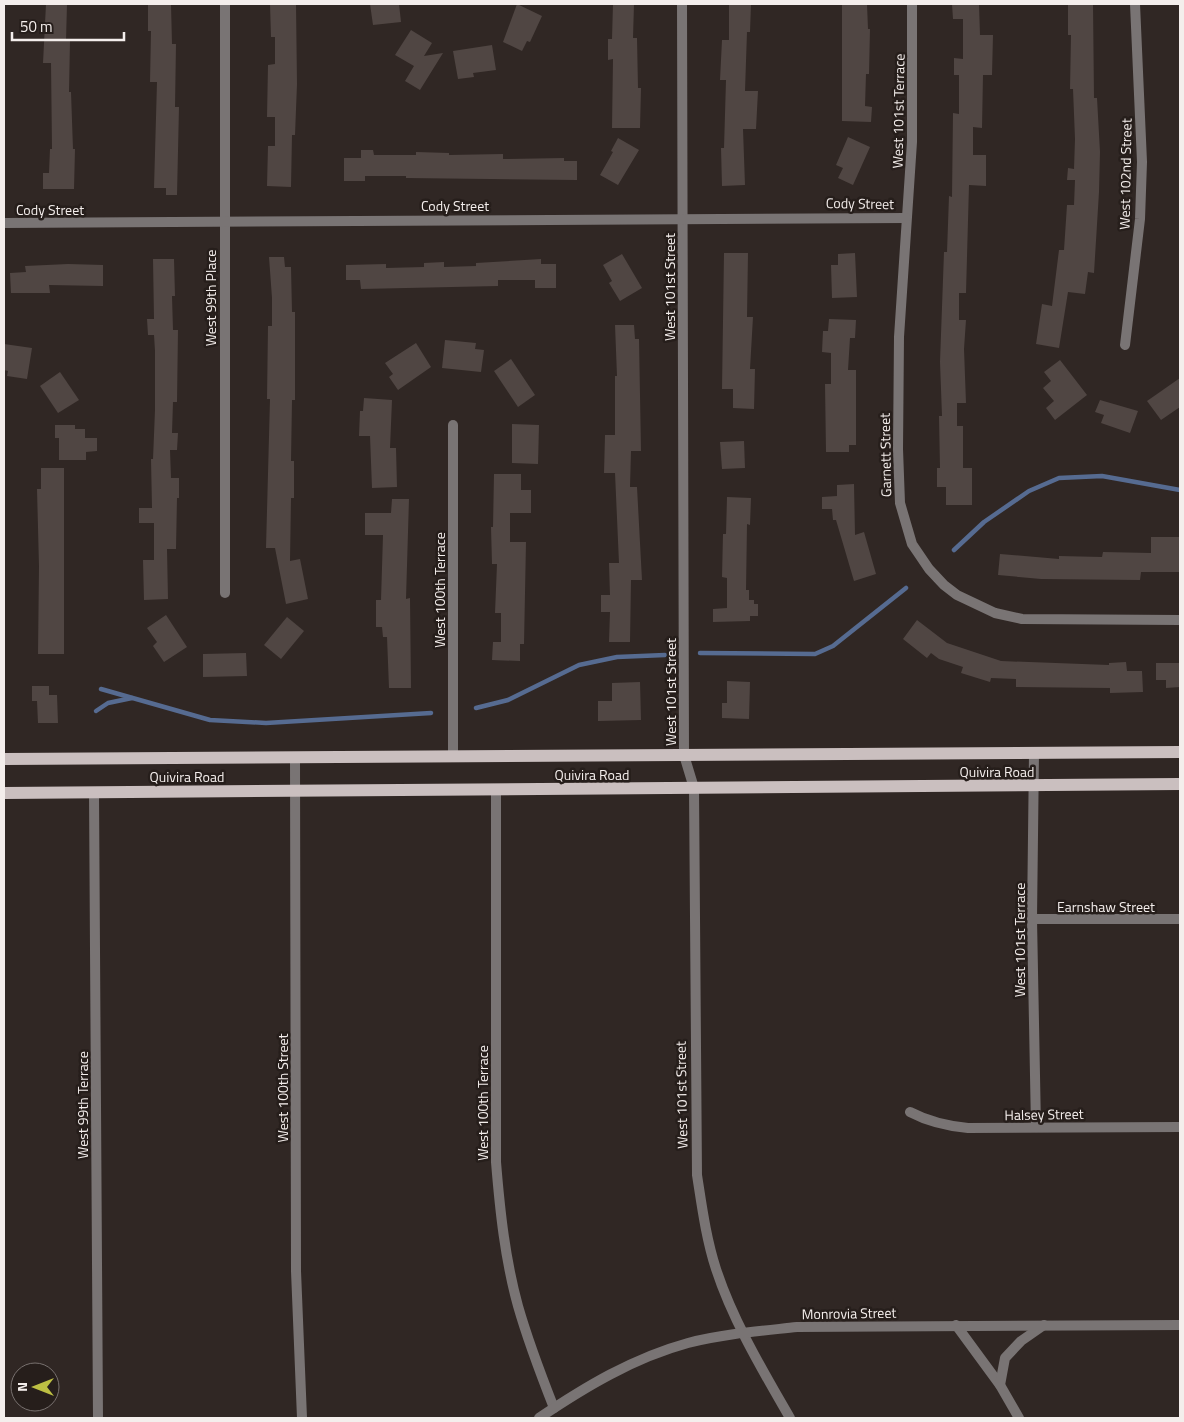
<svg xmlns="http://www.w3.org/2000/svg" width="1184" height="1422" font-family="'Titillium Web',sans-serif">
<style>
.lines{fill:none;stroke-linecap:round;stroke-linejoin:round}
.stream{stroke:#566b91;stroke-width:4.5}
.building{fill:#504643}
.street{stroke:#797474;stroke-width:10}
.primary{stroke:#cabfbf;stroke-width:12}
.labels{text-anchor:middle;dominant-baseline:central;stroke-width:5;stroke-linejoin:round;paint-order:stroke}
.street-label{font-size:14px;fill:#f4eeec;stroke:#261e1b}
</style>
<rect width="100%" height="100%" fill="#302724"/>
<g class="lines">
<g class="stream">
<path d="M954,550l30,-28 45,-31 30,-13 43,-2 78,14"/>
<path d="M700,653l115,1 18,-8 73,-58"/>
<path d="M101,689l109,31 56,3 165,-10"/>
<path d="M476,708l32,-8 71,-35 38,-8 48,-2"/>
<path d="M96,711l12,-8 24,-5"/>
</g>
</g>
<g class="building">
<path d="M46,4h21l-1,37h4l-1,51h2l2,57h2l-1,40h-31v-16h6l1,-24h2l-1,-86h-8z"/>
<path d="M148,4h23l1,40h4l-1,63h4l-2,88h-11v-7h-12l3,-106h-7l1,-51h-3z"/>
<path d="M270,4h26l1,80 -2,51h-3l-1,52 -24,-1 1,-40h7v-29h-8l1,-52 7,-1v-27h-4z"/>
<path d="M370,4h29l2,18 -28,3z"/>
<path d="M517,4l25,12 -12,26 -3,-1 -5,10 -19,-9z"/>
<path d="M613,4h21l-1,34h4l1,50h3l-1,40h-28l1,-69 -5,1v-21h4z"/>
<path d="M729,4h22l-1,28h-3l-2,59h13l-2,38h-13l2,56 -23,1 -1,-38h3l2,-68h-6l2,-40h7z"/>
<path d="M842,4h25l1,25h2l-1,45h-3l-1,32 7,1 -1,15 -29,-1z"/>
<path d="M952,4h27l1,31h13l-1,40h-9l-1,53 -9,-1v28h13v31l-17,-1 -3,108h-7v27h7l-2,29 2,54h-9v23h6v42h9v37h-26v-18h-9v-19h3l-1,-52h3l-2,-54 4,-110h3l2,-56 3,1 1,-84 6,1v-39h-5v-17l9,1v-40h-10z"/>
<path d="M1075,4h18l1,94h3l3,54 -1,40 -5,81 -6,-1 -3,22 -17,-2 -9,56 -23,-4 6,-40 10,2 7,-56h5l3,-45h7l1,-25h-8l1,-12 6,1 1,-30 -2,-50h-3l1,-54h-3v-30z"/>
<path d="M411,30l21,13 -8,13 19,-3 -23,37 -15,-9 9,-15 -19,-11z"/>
<path d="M492,45l4,25 -23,3 1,4 -16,2 -5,-28z"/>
<path d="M848,137l22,10 -17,38 -15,-7 5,-10 -7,-3z"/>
<path d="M618,138l21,12 -21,35 -18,-10 13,-23 -2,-1z"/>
<path d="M361,150h12l1,5h42v-3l33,1v2l54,-1v5l61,-1v3h13v19l-171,-2v-2h-41v5h-21v-23h17z"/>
<path d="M724,253h24l-1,64h6l-3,52h5l-1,40 -21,-1v-19h-11z"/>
<path d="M855,253l2,44 -25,1 -1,-33h7v-11z"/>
<path d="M622,254l20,34 -22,13 -11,-18 3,-2 -9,-16z"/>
<path d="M269,257h15l1,10h6l1,45h3v88h-3l-1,61h3v37h-3l-1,63 10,-2 8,40 -22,5 -11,-56h-9l4,-149h-3l1,-73h4v-28z"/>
<path d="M153,259h21l1,37h-3l1,34h5l-1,72h-4l-1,31h6l-1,17h-7l1,28h8v20h-2l-1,51h-9l1,50 -24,1 -1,-40h11v-37h-15v-15h13l-1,-49h2l2,-49v-59l-1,-16h-6l-1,-16h7z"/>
<path d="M541,259v5h15v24h-21v-8h-37v6l-137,3 -1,-9h-14v-15l40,-1v4l38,-1v-4l20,-1v5l32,-1v-3z"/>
<path d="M68,264l35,1v21l-54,-1 1,8h-39l-1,-20 16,-1 -1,-6z"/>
<path d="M829,319l27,1 -1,18h-5l-2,32h8v75h-7v7h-23l-1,-68h6v-31l-9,-1 1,-21h5z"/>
<path d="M615,325h19l1,14h4l2,112h-10l-1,36h7l5,93h-11l-1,62h-21l1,-30h-9v-17h9l-1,-32h10l-4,-90h-11l1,-38h10v-59h2z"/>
<path d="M445,340l31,3 -1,6 9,1 -3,22 -39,-4z"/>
<path d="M416,343l15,24 -33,23 -9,-13 4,-3 -8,-11z"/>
<path d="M4,344l28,4 -5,31 -20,-3 1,-5 -4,-1z"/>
<path d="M511,359l24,36 -17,12 -24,-36z"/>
<path d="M1060,360l27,35 -32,25 -9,-12 8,-7 -11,-13 8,-7 -7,-9z"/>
<path d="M60,372l19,28 -21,13 -18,-27z"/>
<path d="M1180,378v29l-19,13 -14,-19z"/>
<path d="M364,398l28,2 -2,48h6l1,39 -25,1 -2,-52h-11l1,-25h3z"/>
<path d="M1100,400l38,11 -8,22 -29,-10 3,-8 -9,-3z"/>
<path d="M512,424l27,1 -1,39 -26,-1z"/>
<path d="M55,425h20v4h10v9h12v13l-11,1v8h-27v-22h-4z"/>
<path d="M744,441l1,27 -23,1 -2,-27z"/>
<path d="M41,468h23v186h-26l1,-88 -2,-77h4z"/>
<path d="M494,474h27v16h10v23h-21v29h16l-2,102h-4v17l-28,-1 1,-18h8v-29h-6l2,-49h-5l-1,-37h2z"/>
<path d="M854,484l1,51 9,-3 12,42 -22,7 -18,-61h-3l-1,-11h-10v-12l15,-1v-11z"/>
<path d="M727,497l24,1 -1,27 -3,-1 -1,66h3v10h5v4h4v12h-8v5l-37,1v-13l14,-1v-30l-5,-1 1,-43h3z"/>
<path d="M392,499h17l-3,100 4,-1 1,90h-22l-2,-51h-4l-1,-10h-6v-27h5l2,-65h-18v-22h26z"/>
<path d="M1151,537h29v35h-39l-1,8 -99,-1 -43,-4 2,-21 59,5v-3l43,1 1,-5 48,1z"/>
<path d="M166,615l21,32 -23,15 -11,-16 4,-4 -10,-14z"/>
<path d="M287,617l17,14 -23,28 -17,-14z"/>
<path d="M917,620l30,23 54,18 108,4v-2l17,-1 1,9h15l1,21 -33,1v-5l-94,-1v-8l-25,-1 -1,4 -29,-9 2,-6 -24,-8 -8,-6 -4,5 -24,-19z"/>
<path d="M246,653l1,23 -44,1v-23z"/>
<path d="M1156,663h24v24l-14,1v-8h-10z"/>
<path d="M727,681l23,1 -1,37 -27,-1v-15h5z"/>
<path d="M640,682l1,38 -43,1v-20h14v-18z"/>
<path d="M32,686h17v9h8l1,28h-20l-1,-22h-5z"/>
</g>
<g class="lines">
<g class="street">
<path d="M225,4v589"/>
<path d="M682,4l2,751 10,33 3,387c5,32 9,63 19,94 17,52 47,102 74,149"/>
<path d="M912,4v138l-13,195 -1,112 2,54 12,41 17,25 15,16 13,10 38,18 27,6 158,1"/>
<path d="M4,223l902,-5"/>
<path d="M1125,345l15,-126 2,-57 -7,-158"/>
<path d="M453,425v331"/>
<path d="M1034,753l-2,166 4,208"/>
<path d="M295,758l1,513 6,147"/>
<path d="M496,789v373c4,49 9,97 22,144 10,35 23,69 36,102"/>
<path d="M94,792l4,626"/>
<path d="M1032,919h148"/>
<path d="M910,1112c19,10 37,14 58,16l212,-1"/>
<path d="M956,1325l44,60 19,33"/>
<path d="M1000,1385l5,-27 16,-17 23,-16"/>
<path d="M539,1418c46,-31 94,-60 149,-75 35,-9 73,-12 109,-16l383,-2"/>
</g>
<g class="primary">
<path d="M4,759l1176,-7"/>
<path d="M4,793l1176,-9"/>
</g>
</g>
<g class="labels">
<g class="street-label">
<text transform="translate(898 111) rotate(-89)">West 101st Terrace</text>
<text transform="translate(1125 174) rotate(-89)">West 102nd Street</text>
<text transform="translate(860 203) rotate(1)">Cody Street</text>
<text x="455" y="205">Cody Street</text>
<text x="50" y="209">Cody Street</text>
<text transform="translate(669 287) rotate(-90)">West 101st Street</text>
<text transform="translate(210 298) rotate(-90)">West 99th Place</text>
<text transform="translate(885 455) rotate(-91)">Garnett Street</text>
<text transform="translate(439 590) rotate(-90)">West 100th Terrace</text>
<text transform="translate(670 692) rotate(-90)">West 101st Street</text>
<text x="997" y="771">Quivira Road</text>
<text x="592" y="774">Quivira Road</text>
<text x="187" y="776">Quivira Road</text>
<text x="1106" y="906">Earnshaw Street</text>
<text transform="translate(1019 940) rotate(-90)">West 101st Terrace</text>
<text transform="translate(282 1088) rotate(-90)">West 100th Street</text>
<text transform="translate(681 1095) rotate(-91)">West 101st Street</text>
<text transform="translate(482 1103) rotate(-90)">West 100th Terrace</text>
<text transform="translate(82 1105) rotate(-90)">West 99th Terrace</text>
<text transform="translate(1044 1114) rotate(-1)">Halsey Street</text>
<text transform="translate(849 1313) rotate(-1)">Monrovia Street</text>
</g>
</g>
<rect width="1184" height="1422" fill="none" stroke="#f4eeec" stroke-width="10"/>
<g transform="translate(35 1387) rotate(270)"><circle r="24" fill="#261e1b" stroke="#78716f"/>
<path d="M0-4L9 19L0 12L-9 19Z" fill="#bdbf43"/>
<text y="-8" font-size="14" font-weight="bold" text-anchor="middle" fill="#f4eeec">N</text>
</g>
<path d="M12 32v8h112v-8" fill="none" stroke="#f4eeec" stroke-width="2.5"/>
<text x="20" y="32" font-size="15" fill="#f4eeec" stroke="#261e1b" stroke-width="4" paint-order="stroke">50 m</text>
</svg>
